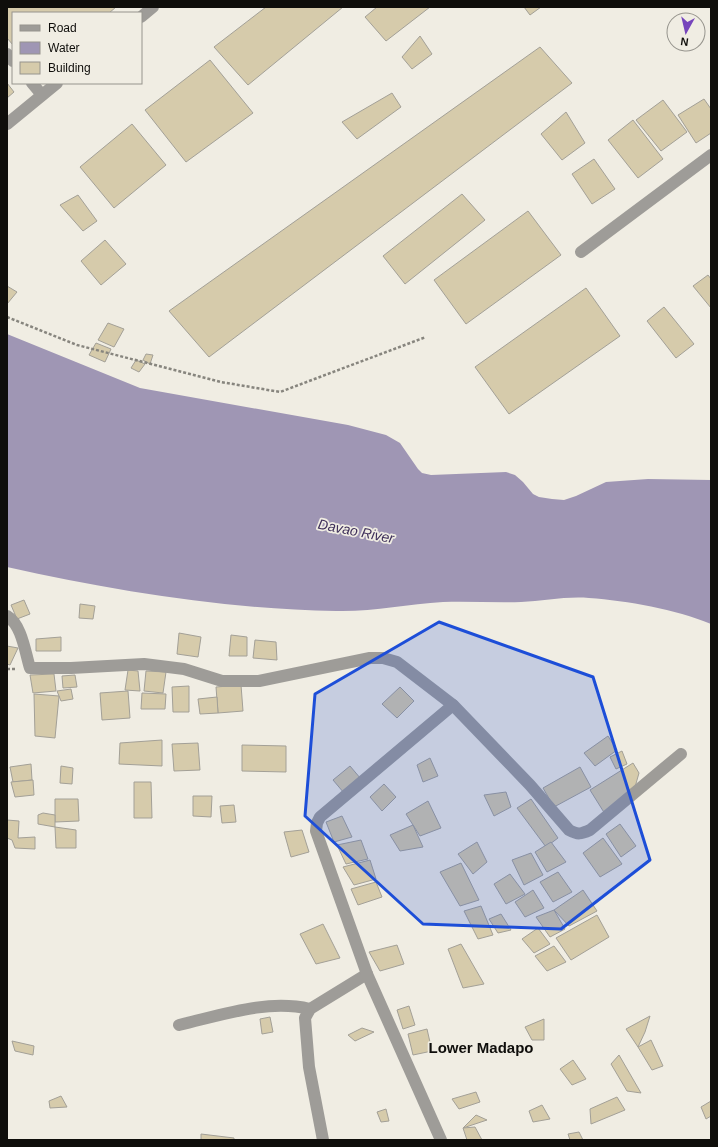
<svg xmlns="http://www.w3.org/2000/svg" width="718" height="1147" font-family="Helvetica,sans-serif">
<style>
.water{fill:#9f96b4}
.building{fill:#d6cbab;stroke:#a3a097}
.lines{fill:none;stroke-linecap:round;stroke-linejoin:round}
.path{stroke:#87857e;stroke-width:2.5;stroke-dasharray:3 2;stroke-linecap:butt}
.minor{stroke:#9e9c98;stroke-width:12}
.marked{fill:#1d4ed8;fill-opacity:0.2;stroke:#1d4ed8;stroke-width:3;stroke-linejoin:round}
.labels{text-anchor:middle;dominant-baseline:central;stroke-width:3.5;stroke-linejoin:round;paint-order:stroke}
.water-label{font-size:14px;font-style:italic;fill:#3d2e59;stroke:#f0ede3}
.quarter-label{font-size:15px;font-weight:bold;fill:#0f0e0b;stroke:#f0ede3}
</style>
<rect width="100%" height="100%" fill="#f0ede3"/>
<path class="water" d="M7,334l133,54 208,37 38,10 14,8 18,26 4,4 9,2 75,-3 9,3 8,7 10,12 6,3 13,2 12,1 12,-4 30,-14 42,-3 63,1v144c-36,-15 -83,-23 -122,-26 -22,-2 -46,3 -68,4 -26,1 -52,-1 -78,0 -36,2 -71,10 -107,9 -111,-2 -221,-20 -329,-44z"/>
<g class="building">
<path d="M7,7h109l-7,6h-96v32l-6,-7z"/>
<path d="M266,7h77l-95,78 -34,-38z"/>
<path d="M377,7h53l-44,34 -21,-24z"/>
<path d="M524,7h17l-11,8z"/>
<path d="M420,36l12,18 -20,15 -10,-12z"/>
<path d="M540,47l32,36 -363,274 -40,-46z"/>
<path d="M210,60l43,53 -67,49 -41,-52z"/>
<path d="M7,83l7,9 -7,6z"/>
<path d="M392,93l9,14 -44,32 -15,-17z"/>
<path d="M704,99l7,10v24l-15,10 -18,-28z"/>
<path d="M663,100l24,32 -26,19 -25,-31z"/>
<path d="M566,112l19,31 -23,17 -21,-26z"/>
<path d="M633,120l30,39 -25,19 -30,-38z"/>
<path d="M132,124l34,41 -52,43 -34,-41z"/>
<path d="M594,159l21,30 -23,15 -20,-30z"/>
<path d="M462,194l23,26 -80,64 -22,-28z"/>
<path d="M78,195l19,26 -14,10 -23,-26z"/>
<path d="M528,211l33,44 -95,69 -32,-44z"/>
<path d="M105,240l21,24 -25,21 -20,-24z"/>
<path d="M708,275l3,4v29l-18,-22z"/>
<path d="M7,286l10,6 -10,12z"/>
<path d="M586,288l34,48 -111,78 -34,-47z"/>
<path d="M664,307l30,37 -18,14 -29,-37z"/>
<path d="M108,323l16,6 -10,18 -16,-7z"/>
<path d="M96,343l15,6 -6,13 -16,-7z"/>
<path d="M146,354l7,1 -3,9 -7,-4z"/>
<path d="M136,360l9,4 -6,8 -8,-4z"/>
<path d="M24,600l6,14 -13,5 -6,-14z"/>
<path d="M80,604l15,2 -2,13 -14,-1z"/>
<path d="M179,633l22,4 -3,20 -21,-3z"/>
<path d="M231,635l16,2v19h-18z"/>
<path d="M61,637v14h-25v-12z"/>
<path d="M255,640l21,2 1,18 -24,-2z"/>
<path d="M7,646l11,2 -8,17 -3,-1z"/>
<path d="M128,670l10,1 2,20 -15,-1z"/>
<path d="M146,671l20,1 -3,21 -19,-2z"/>
<path d="M54,674l2,17 -23,2 -3,-18z"/>
<path d="M75,675l2,12 -14,1 -1,-12z"/>
<path d="M241,685l2,26 -25,2 -2,-26z"/>
<path d="M189,686v26h-16l-1,-25z"/>
<path d="M400,687l14,14 -17,17 -15,-14z"/>
<path d="M71,689l2,10 -12,2 -4,-10z"/>
<path d="M128,691l2,27 -28,2 -2,-27z"/>
<path d="M142,693l24,1 -1,15h-24z"/>
<path d="M34,694l25,2 -4,42 -20,-2z"/>
<path d="M217,697l1,16 -18,1 -2,-15z"/>
<path d="M608,736l9,14 -22,16 -11,-13z"/>
<path d="M162,740v26l-43,-2 1,-21z"/>
<path d="M198,743l2,27 -26,1 -2,-27z"/>
<path d="M242,745l44,1v26l-44,-1z"/>
<path d="M622,751l5,13 -11,5 -6,-12z"/>
<path d="M430,758l8,18 -15,6 -6,-17z"/>
<path d="M633,763l6,10 -6,21 -28,20 -15,-24z"/>
<path d="M31,764l1,16 -19,2 -3,-15z"/>
<path d="M61,766l12,2 -1,16 -12,-1z"/>
<path d="M350,766l11,13 -17,14 -11,-13z"/>
<path d="M580,767l11,20 -37,20 -11,-19z"/>
<path d="M33,780l1,15 -19,2 -4,-15z"/>
<path d="M134,782h17l1,36h-18z"/>
<path d="M384,784l12,13 -14,14 -12,-14z"/>
<path d="M506,792l5,15 -17,9 -10,-21z"/>
<path d="M193,796h19l-1,21 -18,-1z"/>
<path d="M55,799h23l1,22 -24,1z"/>
<path d="M531,799l27,39 -12,9 -29,-39z"/>
<path d="M428,801l13,27 -21,8 -14,-22z"/>
<path d="M234,805l2,17 -14,1 -2,-17z"/>
<path d="M43,813l12,2v12l-17,-3v-9z"/>
<path d="M342,816l10,21 -18,5 -8,-20z"/>
<path d="M7,820l12,1 -1,17 17,-1v12l-20,-1 -3,-8 -5,-2z"/>
<path d="M620,824l16,22 -15,11 -15,-23z"/>
<path d="M413,825l10,22 -23,4 -10,-16z"/>
<path d="M55,827l21,3v18h-20z"/>
<path d="M302,830l7,22 -18,5 -7,-25z"/>
<path d="M603,838l19,26 -22,13 -17,-24z"/>
<path d="M361,840l7,19 -22,5 -9,-19z"/>
<path d="M477,842l10,20 -14,12 -15,-20z"/>
<path d="M551,842l15,20 -19,10 -12,-20z"/>
<path d="M531,853l12,22 -19,10 -12,-25z"/>
<path d="M370,860l6,19 -22,6 -11,-18z"/>
<path d="M461,863l18,37 -19,6 -20,-34z"/>
<path d="M558,872l14,20 -19,10 -13,-20z"/>
<path d="M510,874l15,20 -19,10 -12,-20z"/>
<path d="M376,882l6,15 -24,8 -7,-16z"/>
<path d="M533,890l11,18 -19,9 -10,-15z"/>
<path d="M583,890l14,21 -28,15 -15,-16z"/>
<path d="M481,906l12,29 -15,4 -14,-28z"/>
<path d="M554,910l11,19 -15,8 -14,-20z"/>
<path d="M501,914l10,16 -13,3 -9,-14z"/>
<path d="M597,915l12,22 -38,23 -15,-22z"/>
<path d="M323,924l17,34 -24,6 -16,-30z"/>
<path d="M538,928l12,16 -16,9 -12,-14z"/>
<path d="M461,944l23,40 -21,4 -15,-39z"/>
<path d="M397,945l7,19 -24,7 -11,-19z"/>
<path d="M554,946l12,16 -19,9 -12,-15z"/>
<path d="M409,1006l6,19 -12,4 -6,-19z"/>
<path d="M650,1016l-5,16 -7,15 -12,-18z"/>
<path d="M270,1017l3,15 -11,2 -2,-15z"/>
<path d="M544,1019v21h-12l-7,-13z"/>
<path d="M362,1028l12,4 -19,9 -7,-6z"/>
<path d="M427,1029l5,22 -19,4 -5,-21z"/>
<path d="M651,1040l12,26 -11,4 -14,-23z"/>
<path d="M12,1041l22,5 -1,9 -18,-4z"/>
<path d="M619,1055l22,38 -14,-2 -16,-27z"/>
<path d="M573,1060l13,19 -14,6 -12,-16z"/>
<path d="M476,1092l4,10 -21,7 -7,-10z"/>
<path d="M61,1096l6,11 -17,1 -1,-7z"/>
<path d="M617,1097l8,13 -34,14 -1,-15z"/>
<path d="M711,1101v15l-5,3 -5,-12z"/>
<path d="M542,1105l8,14 -17,3 -4,-11z"/>
<path d="M386,1109l3,12 -8,1 -4,-10z"/>
<path d="M476,1115l11,5 -24,8z"/>
<path d="M475,1127l7,13h-15l-4,-12z"/>
<path d="M579,1132l4,8h-13l-2,-6z"/>
<path d="M201,1134l33,4v2h-33z"/>
</g>
<g class="lines">
<g class="path">
<path d="M7,317l70,28 144,37 59,10 146,-55"/>
<path d="M7,669h8"/>
</g>
<g class="minor">
<path d="M141,17l12,-10"/>
<path d="M7,54l6,7"/>
<path d="M32,83l10,12"/>
<path d="M7,124l50,-41"/>
<path d="M581,252l130,-97"/>
<path d="M7,616c15,9 18,36 23,52h41l73,-4 40,5 38,12h37l111,-23h13l14,4 56,43 77,80 39,45c9,5 12,4 21,0l91,-76"/>
<path d="M179,1025c43,-10 88,-26 131,-16"/>
<path d="M323,1140l-14,-73 -4,-49 5,-9 57,-35"/>
<path d="M441,1140l-74,-166 -51,-143 1,-8 3,-6 133,-112"/>
</g>
</g>
<path class="marked" d="M439,622l154,55 57,183 -89,69 -138,-5 -118,-108 10,-122z"/>
<g class="labels">
<g class="water-label">
<text transform="translate(356 531) rotate(11)">Davao River</text>
</g>
<g class="quarter-label">
<text x="481" y="1047">Lower Madapo</text>
</g>
</g>
<rect width="718" height="1147" fill="none" stroke="#0f0e0b" stroke-width="16"/>
<rect x="12" y="12" width="130" height="72" fill="#f0ede3" stroke="#96948d"/>
<rect x="20" y="25" width="20" height="6" fill="#9e9c98" stroke="#96948d"/>
<text x="48" y="32" font-size="12" fill="#0f0e0b">Road</text>
<rect x="20" y="42" width="20" height="12" fill="#9f96b4" stroke="#96948d"/>
<text x="48" y="52" font-size="12" fill="#0f0e0b">Water</text>
<rect x="20" y="62" width="20" height="12" fill="#d6cbab" stroke="#96948d"/>
<text x="48" y="72" font-size="12" fill="#0f0e0b">Building</text>
<g transform="translate(686 32) rotate(188)"><circle r="19" fill="#f0ede3" stroke="#96948d"/>
<path d="M0-3L7 15L0 10L-7 15Z" fill="#7645bc"/>
<text y="-6" font-size="11" font-weight="bold" text-anchor="middle" fill="#0f0e0b">N</text>
</g>
</svg>
